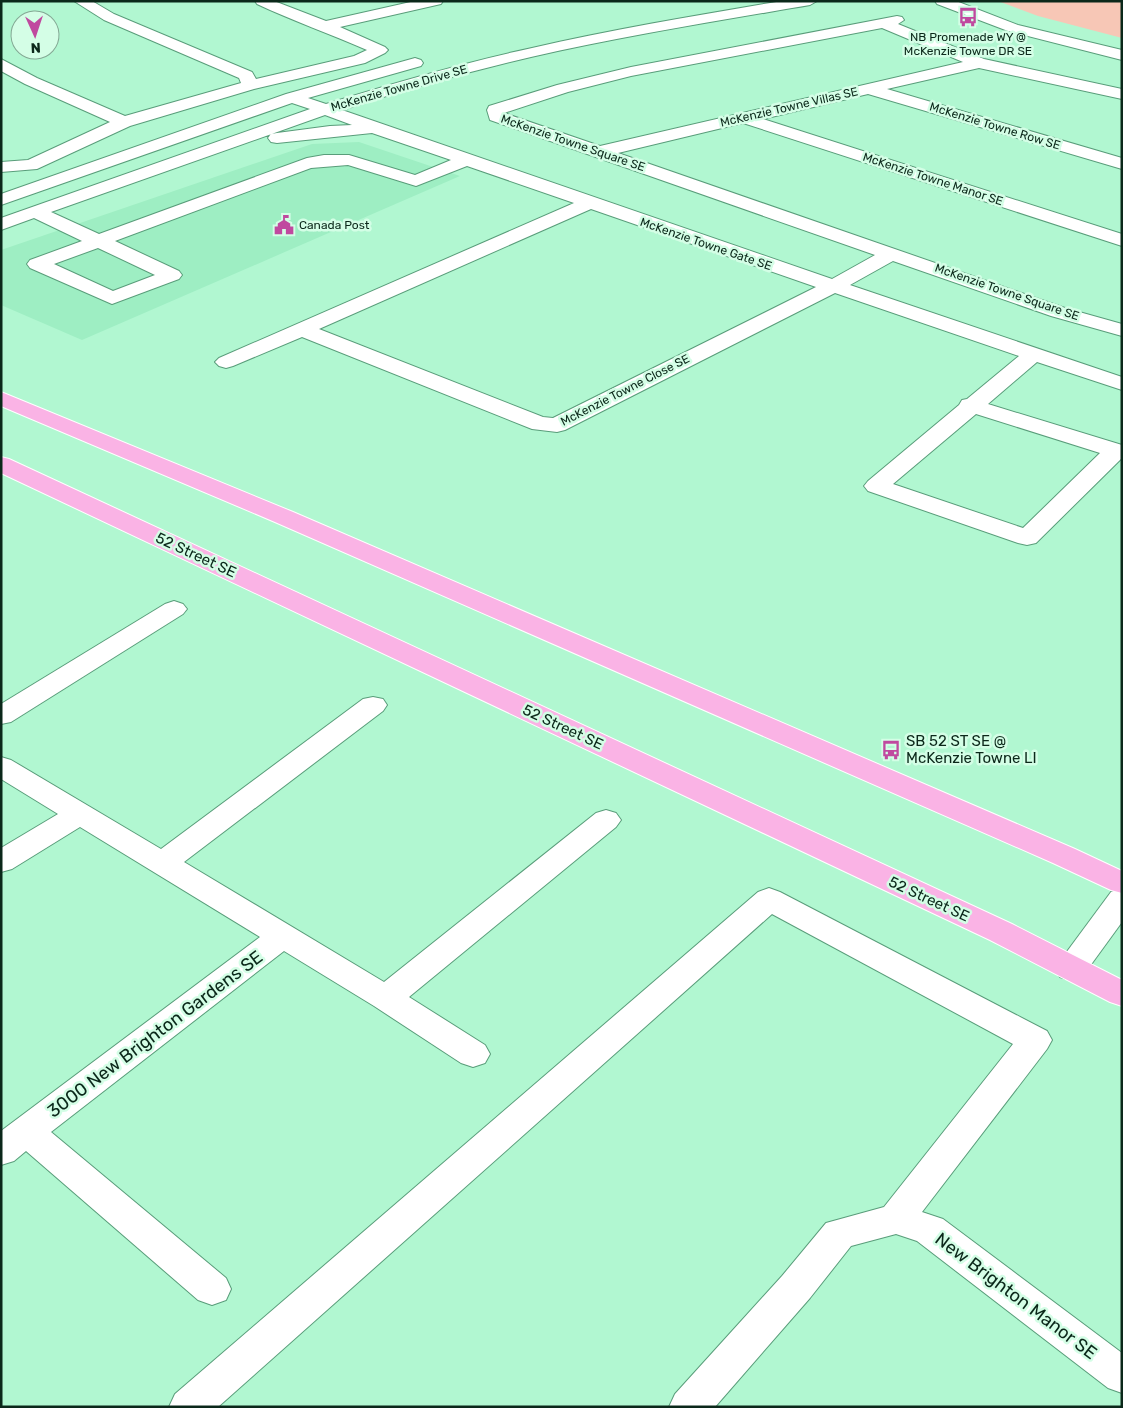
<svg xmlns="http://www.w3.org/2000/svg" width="1123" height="1408" font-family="Rubik,sans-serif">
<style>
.built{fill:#9eeec3}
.green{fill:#f7c7b6}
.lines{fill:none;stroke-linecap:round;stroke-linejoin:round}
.minor-casing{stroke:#599d7a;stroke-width:2}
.major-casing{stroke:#fff;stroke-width:2}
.minor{fill:#fff;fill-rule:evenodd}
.major{fill:#fab3e5;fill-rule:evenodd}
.labels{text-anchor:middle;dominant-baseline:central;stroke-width:5;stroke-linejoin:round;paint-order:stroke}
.far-poi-label{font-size:12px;fill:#0b281a;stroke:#d4fee6}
.far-street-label{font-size:12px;fill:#0b281a;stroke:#d4fee6}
.street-label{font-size:15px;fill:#0b281a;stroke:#d4fee6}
.poi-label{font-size:15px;fill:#0b281a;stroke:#d4fee6;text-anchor:start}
.near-street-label{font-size:18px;fill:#0b281a;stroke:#d4fee6}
</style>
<rect width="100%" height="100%" fill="#b1f7d1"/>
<path class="built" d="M359,142l101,34 -378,164 -81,-35v-55l311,-106z"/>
<path class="green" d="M998,1h124v37l-84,-22z"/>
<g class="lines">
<defs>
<g id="minor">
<path d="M74,1h18l22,13 138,58 4,7 98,-23 13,-6c-36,-16 -74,-29 -110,-46l-2,-3h19l52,20 89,-20h28l-2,3 -101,23 45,20 3,3 -3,3 -20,10 -111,26 -124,37 -93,43 -36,3v-10l27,-2 82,-38 -85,-38 -24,-13v-12l36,19 88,38 116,-33 -2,-5 -135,-58z"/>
<path d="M782,1h35l-7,4c-93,16 -187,31 -279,52 -64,15 -127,33 -189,53l490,169 43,-24 -385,-135 -3,-10 2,-4 68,-21 74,-18 266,-51 5,1 2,3 -6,4 86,35 138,30v10l-143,-31 -92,21 235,69v11l-254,-75 -105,25 359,115v12l-379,-123 -125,30 447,155 57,16v12l-71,-20 -158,-55 -43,24 272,92v13l-85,-28 -49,42 134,41v13l-86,85 -9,2 -9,-2 -150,-52 -4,-5 4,-5 91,-76 3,-5 5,-1 52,-43 -184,-63 -270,137 -8,2 -25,-3 -230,-92 -69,29 -7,2 -7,-2 -4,-4 4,-4 355,-155 -107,-37 -51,20 -68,-21 -37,3 -196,73 64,30 3,4 -3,4 -67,25 -82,-36 -3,-4 3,-4 52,-19 -48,-23 -33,12v-12l309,-109 -18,-6 -291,102v-11l285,-100 129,-36 6,2 2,3 -2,3 -113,32 18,6c68,-21 136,-41 206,-56 83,-19 167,-33 250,-47zM882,28l81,34 -363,84 -96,-33 64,-21 63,-16zM325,115l27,10 -22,1 -53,7 -6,1 -3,4 3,4 6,1 95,-10 79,27 -36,15 -66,-20h-25l-17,3 -208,76 -48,-22zM591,209l225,78 -263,131 -10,-1 -224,-88zM98,248l57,27 -42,16 -59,-27zM976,414l124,39 -77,75 -130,-44z"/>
<path d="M935,1h21l62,24 104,25v10l-114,-29 -71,-27z"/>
<path d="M174,601l9,3 4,5 -4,5 -172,108 -10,2v-20l164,-100z"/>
<path d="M373,697l10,2 4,6 -4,6 -199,151 200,120 212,-169 10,-3 10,3 5,7 -5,7 -207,170 76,48 5,9 -5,9 -12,4 -12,-4 -87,-57 -90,-55 -233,181 175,146 5,11 -5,11 -14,5 -14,-5 -172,-149 -12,10 -13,4v-34l259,-194 -180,-110 -68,42 -11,3v-24l57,-34 -57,-35v-22l10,3 150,89 202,-150z"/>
<path d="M769,888l11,4 267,139 5,9 -5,9 -125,163 21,7 179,134v40l-14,-5 -191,-147 -21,-7 -45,12 -41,52 -95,109h-46l6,-13 107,-118 44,-53 58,-16 129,-163 -241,-130 -554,493h-49l6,-13 583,-502z"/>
<path d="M1122,888v34l-40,55 -11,3 -11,-3 -5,-8 5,-8 51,-69z"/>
</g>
<g id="major">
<path d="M1,392l292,120 782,337 47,22v22l-11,-3 -58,-27 -778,-341 -274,-116z"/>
<path d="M1,457l8,2 1003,465 110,56v26l-12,-4 -120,-62 -989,-467z"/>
</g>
</defs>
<use href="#minor" class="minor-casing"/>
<use href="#major" class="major-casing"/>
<use href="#minor" class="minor"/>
<use href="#major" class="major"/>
</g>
<defs>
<symbol id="bus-bare" viewBox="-9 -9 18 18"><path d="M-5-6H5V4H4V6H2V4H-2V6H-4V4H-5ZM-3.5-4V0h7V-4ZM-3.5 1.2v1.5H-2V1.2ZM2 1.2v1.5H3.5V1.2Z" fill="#c0499f" stroke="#d4fee6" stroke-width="2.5" paint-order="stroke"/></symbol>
<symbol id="civic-bare" viewBox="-9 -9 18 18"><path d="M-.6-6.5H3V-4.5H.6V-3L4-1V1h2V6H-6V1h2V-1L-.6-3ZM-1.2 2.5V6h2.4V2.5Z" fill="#c0499f" stroke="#d4fee6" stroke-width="2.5" paint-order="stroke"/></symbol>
</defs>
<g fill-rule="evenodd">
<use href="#bus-bare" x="954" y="3" width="28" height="28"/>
<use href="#civic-bare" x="270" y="211" width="28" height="28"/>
<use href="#bus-bare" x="877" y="736" width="28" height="28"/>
</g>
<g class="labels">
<g class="far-poi-label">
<text x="968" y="37">NB Promenade WY @<tspan x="968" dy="14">McKenzie Towne DR SE</tspan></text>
<text x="299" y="225" text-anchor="start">Canada Post</text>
</g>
<g class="far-street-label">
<text transform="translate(399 88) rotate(-16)">McKenzie Towne Drive SE</text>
<text transform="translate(789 107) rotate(-13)">McKenzie Towne Villas SE</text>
<text transform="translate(995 126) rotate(17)">McKenzie Towne Row SE</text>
<text transform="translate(573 143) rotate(19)">McKenzie Towne Square SE</text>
<text transform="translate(933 179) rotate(18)">McKenzie Towne Manor SE</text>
<text transform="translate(706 244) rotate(19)">McKenzie Towne Gate SE</text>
<text transform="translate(1007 292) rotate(19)">McKenzie Towne Square SE</text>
<text transform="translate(625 390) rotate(-27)">McKenzie Towne Close SE</text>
</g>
<g class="street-label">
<text transform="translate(196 555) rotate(25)">52 Street SE</text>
<text transform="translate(563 727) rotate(25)">52 Street SE</text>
<text transform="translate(929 899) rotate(25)">52 Street SE</text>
</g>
<g class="poi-label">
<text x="906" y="741">SB 52 ST SE @<tspan x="906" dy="17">McKenzie Towne LI</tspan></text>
</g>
<g class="near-street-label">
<text transform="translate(155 1034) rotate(-37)">3000 New Brighton Gardens SE</text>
<text transform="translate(1016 1296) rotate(37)">New Brighton Manor SE</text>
</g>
</g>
<rect width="1123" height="1408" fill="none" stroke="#0b281a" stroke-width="5"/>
<g transform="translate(35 35) rotate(177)"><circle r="24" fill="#d4fee6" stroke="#84a894"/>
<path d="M0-4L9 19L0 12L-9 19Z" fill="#c0499f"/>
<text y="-8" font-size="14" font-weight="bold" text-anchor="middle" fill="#0b281a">N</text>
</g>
</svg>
